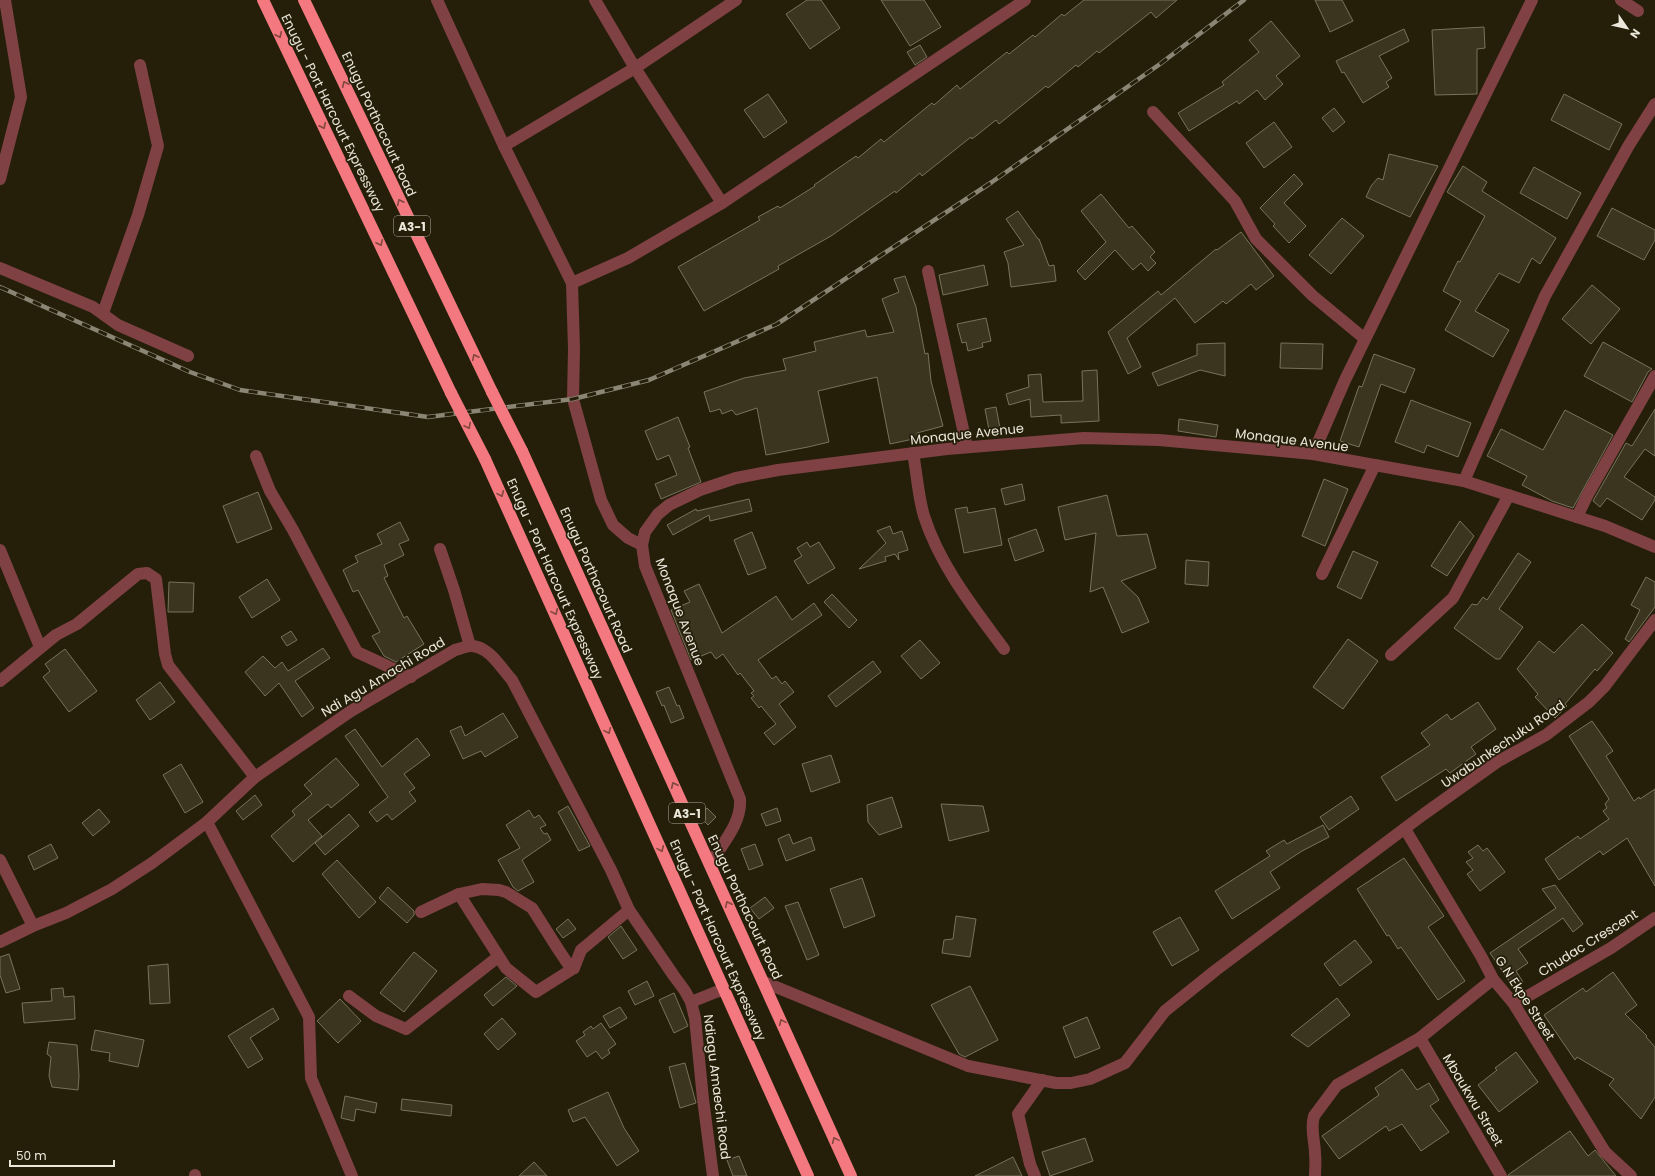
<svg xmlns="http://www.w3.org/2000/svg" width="1655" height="1176" font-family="Poppins,sans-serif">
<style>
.building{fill:#3b3520;stroke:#78725a}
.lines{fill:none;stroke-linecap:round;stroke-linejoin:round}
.street{stroke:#7f4144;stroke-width:12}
.highway{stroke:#f3787f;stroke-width:12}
.rail-casing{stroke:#8a8574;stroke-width:4.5}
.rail{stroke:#251f0a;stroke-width:3;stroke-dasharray:9;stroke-linecap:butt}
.highway-bridge{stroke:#f3787f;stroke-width:12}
.oneway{stroke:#82473f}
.labels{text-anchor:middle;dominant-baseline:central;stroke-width:3.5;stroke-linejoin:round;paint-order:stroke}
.shield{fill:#251f0a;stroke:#b0ab9c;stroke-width:1}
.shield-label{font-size:12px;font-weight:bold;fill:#ebe7da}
.street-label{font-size:13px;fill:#ebe7da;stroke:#251f0a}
</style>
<rect width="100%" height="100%" fill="#251f0a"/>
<g class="building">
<path d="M807,0h14l19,28 -30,21 -24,-35z"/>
<path d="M881,0h43l17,27 -31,19z"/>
<path d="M1084,0h93l-21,18 -5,-6 -52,41 -2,-2 -19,16 -2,-2 -28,23 -2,-2 -47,38 -3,-4 -24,19 -1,-2 -49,39 -2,-3 -24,20 -1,-2 -64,45 -53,30 1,3 -75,42 -26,-44 82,-47 -2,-3 20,-11 2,2 35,-22 -1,-1 42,-29 2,2 23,-19 3,3 48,-39 2,2 23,-20 3,4 47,-37 2,2 24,-19 2,2 27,-23 2,2z"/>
<path d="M1315,0h27l11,21 -23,11z"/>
<path d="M1271,21l29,35 -24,20 7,8 -18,16 -8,-10 -18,14 -2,-3 -48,30 -11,-18 46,-28 -2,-3 37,-30 -10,-12z"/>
<path d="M1484,27l1,21 -8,1v45l-42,1 -3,-65z"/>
<path d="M1404,29l5,12 -30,15 13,22 -6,4 3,5 -26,16 -19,-31 -2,1 -6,-12z"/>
<path d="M920,45l7,12 -12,8 -8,-13z"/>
<path d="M768,94l19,28 -23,16 -20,-28z"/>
<path d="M1564,94l58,30 -13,26 -58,-30z"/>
<path d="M1334,108l11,14 -12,10 -11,-14z"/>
<path d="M1274,122l18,25 -28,21 -18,-25z"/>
<path d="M1389,154l49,12 -28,51 -44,-20 5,-11 7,-8 5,2z"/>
<path d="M1463,166l24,16 -5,9 74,47 -16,26 -8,-6 -13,25 -20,-10 -24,38 34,19 -16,27 -48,-27 16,-29 -18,-10 15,-30 2,1 25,-46 -38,-24z"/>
<path d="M1534,167l47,26 -14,26 -47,-26z"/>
<path d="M1294,174l9,10 -19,19 22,23 -17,17 -16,-17 2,-2 -15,-16z"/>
<path d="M1101,194l28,34 3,-2 23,26 -5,5 6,6 -8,8 -7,-8 -8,7 -18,-20 -30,30 -8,-9 29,-29 -25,-31z"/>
<path d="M1612,208l43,22v10l-11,20 -47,-24z"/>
<path d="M1018,211l20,28h1l10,27 5,-1 2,16 -45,6 -3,-24 -4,-11 20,-7 -18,-26z"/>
<path d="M1342,218l22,18 -33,38 -22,-19z"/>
<path d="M1241,232l33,44 -18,14 -5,-6 -25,20 -3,-3 -28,22 -20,-25 -48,40 14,29 -13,7 -20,-42 50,-41 3,4 55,-46 1,1z"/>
<path d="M984,265l4,20 -45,10 -4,-20z"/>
<path d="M905,276l11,31 9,47 3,-1 3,28 12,45 -26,7 1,5 -28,6 -13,-67 -59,14 11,51 -21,5 -42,8 -9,-47 -21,7 -4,-5 -10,4 -2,-5 -10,3 -6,-20 40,-14 42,-8 -3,-11 33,-8 -2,-9 51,-12 2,7 27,-5 -12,-33 17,-7 -5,-13z"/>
<path d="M1592,285l28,24 -29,35 -29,-25z"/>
<path d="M986,318l5,23 -9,2 1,4 -15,4 -2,-9 -4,1 -5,-19z"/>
<path d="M1603,342l49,27 -4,3 -16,30 -48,-26z"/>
<path d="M1225,343v33l-25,-6 -42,16 -6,-13 45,-18v-11z"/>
<path d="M1281,343l42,1 -1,25 -42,-1z"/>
<path d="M1374,354l41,15 -10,24 -24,-9 -22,63 -19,-6 19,-55 3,1z"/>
<path d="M1097,370l2,51 -38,2v-8l-30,2 -1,-18 -21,6 -3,-11 23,-7 -1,-12 13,-1 2,28 40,-1 -1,-30z"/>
<path d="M1411,400l60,23 -13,34 -31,-12 -3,8 -29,-11z"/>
<path d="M996,407l5,26 -11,2 -5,-26z"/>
<path d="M1655,409v47l-10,-7 -21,28 31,20v3l-13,20 -35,-22 -7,9 -7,-6 33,-58 6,3z"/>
<path d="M1565,410l48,25 -40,73 -21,-7 -30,-16 5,-9 -40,-20 14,-27 42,21z"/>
<path d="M678,417l12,30 -2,1 13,34 -40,17 -6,-15 22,-9 -8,-20 -12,5 -12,-29z"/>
<path d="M1179,419l39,6 -2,12 -38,-6z"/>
<path d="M1324,479l24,10 -23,57 -23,-10z"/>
<path d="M1022,484l3,16 -20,5 -4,-16z"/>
<path d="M258,492l14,37 -35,14 -14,-37z"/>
<path d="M1107,495l10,41 30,-2 9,34 -35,13 17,16 11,25 -27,11 -19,-46 -13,5 6,-59 -31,7 -7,-33z"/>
<path d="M749,499l3,12 -42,10 -1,-6 -36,20 -6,-10 29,-16 1,2z"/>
<path d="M967,507l1,6 27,-5 7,37 -38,8 -9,-44z"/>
<path d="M1460,521l14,15 -27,40 -16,-10z"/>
<path d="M400,522l9,18 -10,4 5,11 -20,10 4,11 -4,2 20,40 3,-2 17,28 -28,18 -12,-6 -12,-20 8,-4 -22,-42 -5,2 -10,-22 15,-8 -3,-6 27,-12 -5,-10z"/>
<path d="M890,526l3,8 9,-3 6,19 -10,3 1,7 -4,-6 -10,3 1,4 -27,8 27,-26 -9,-12z"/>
<path d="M1036,529l8,22 -29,10 -7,-22z"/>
<path d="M752,532l14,36 -18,7 -14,-35z"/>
<path d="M807,542l3,5 9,-5 16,26 -27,16 -14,-23 8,-5 -5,-8z"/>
<path d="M1353,551l25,11 -17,37 -24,-12z"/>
<path d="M1518,553l13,9 -32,47 24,18 -23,32h-4l-42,-31 18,-24 5,1 6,-8 4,3z"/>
<path d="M1186,560l23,2 -1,24 -23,-2z"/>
<path d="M1646,577l9,5v25l-26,35 -4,-3 15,-29 -9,-5z"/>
<path d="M267,579l13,21 -28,18 -13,-21z"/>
<path d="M169,582l25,1 -1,29h-25z"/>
<path d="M699,584l23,49 54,-37 16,24 22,-17 8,12 -64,45 14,19 4,-3 6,8 3,-3 9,11 -15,12 17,23 -22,18 -10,-12 12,-9 -15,-18 -2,2 -8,-10 3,-2 -3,-3 3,-2 -14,-18 -2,2 -15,-21 -7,5 -5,-7 -20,8 -20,-50 19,-8 -6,-11z"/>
<path d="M832,594l25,26 -8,8 -25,-26z"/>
<path d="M1582,624l31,29 -16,18 -2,-2 -30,35 2,2 -12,12 -20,-21 3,-3 -21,-25 22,-28 15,12z"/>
<path d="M291,631l6,9 -10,6 -6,-9z"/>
<path d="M1348,639l30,22 -35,48 -30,-22z"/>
<path d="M920,640l20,23 -19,16 -20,-23z"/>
<path d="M323,648l7,10 -35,23 19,27 -12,9 -23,-34 -14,13 -20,-24 18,-16 12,12 7,-6 6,9z"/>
<path d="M65,649l32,42 -28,21 -26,-35 7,-6 -5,-7z"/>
<path d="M873,661l8,11 -45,35 -8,-11z"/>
<path d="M160,682l15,20 -25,18 -14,-20z"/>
<path d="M669,687l8,19 2,-1 5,13 -13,5 -7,-18 -2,1 -6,-14z"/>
<path d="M1478,702l18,27 -25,18 5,7 -26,19 -4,-4 -50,32 -15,-24 49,-32 -9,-12 26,-19 4,6z"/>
<path d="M503,713l15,24 -33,20 -4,-6 -18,8 -13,-28 11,-5 4,10z"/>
<path d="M1592,721l21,30 -7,5 28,45 5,-4 1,2 15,-10v97l-28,-48 -24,17 -3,-4 -41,29 -14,-21 33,-23 2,3 29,-20 -6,-8 4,-3 -2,-4 4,-5 -40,-63z"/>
<path d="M355,729l27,38 35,-29 13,17 -26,19 11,14 -6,4 7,9 -24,19 -5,-6 -10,8 -8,-10 19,-15 -43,-61z"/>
<path d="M831,755l9,27 -29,10 -9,-28z"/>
<path d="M336,758l23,27 -28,23 -3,-4 -20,16 14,16 -29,26 -22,-26 24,-21 -3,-4 20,-17 -8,-9z"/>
<path d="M181,764l22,38 -18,11 -22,-38z"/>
<path d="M255,795l7,10 -19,15 -7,-9z"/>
<path d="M1351,796l8,13 -30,21 -9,-13z"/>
<path d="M892,797l10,30 -23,8 -11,-13 -1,-17z"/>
<path d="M941,804l42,2 6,25 -40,10z"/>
<path d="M568,806l22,40 -11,5 -21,-39z"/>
<path d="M707,808l9,9 -8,8 -9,-10z"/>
<path d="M777,808l4,13 -15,5 -5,-12z"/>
<path d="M99,809l11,13 -17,14 -11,-13z"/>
<path d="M529,810l5,8 5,-3 7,10 -6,3 4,6 3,-1 4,7 -29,20 12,22 -16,9 -5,-4 -15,-27 22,-12 -14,-23z"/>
<path d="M349,814l10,12 -34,29 -10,-12z"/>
<path d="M1323,825l6,12 -27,14 -32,21 10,16 -48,31 -17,-28 55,-35 -4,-5 18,-11 3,4z"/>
<path d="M789,834l4,10 18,-7 4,13 -29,11 -8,-22z"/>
<path d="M51,844l7,14 -24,12 -6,-14z"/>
<path d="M755,844l8,21 -14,5 -8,-21z"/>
<path d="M1478,845l5,6 4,-3 18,24 -25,19 -13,-17 6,-4 -7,-8 7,-4 -5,-6z"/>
<path d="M1404,858l40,58 -16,11 37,54 -27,19 -37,-53 -3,2 -9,-14 -2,1 -30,-47z"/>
<path d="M337,860l39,42 -17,16 -37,-44z"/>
<path d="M862,878l13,38 -31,12 -14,-39z"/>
<path d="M1555,885l28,39 -10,8 -10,-14 -45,31 10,14 -12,8 7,11 -9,6 -24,-35 66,-45 -14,-19z"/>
<path d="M388,887l26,24v4l-7,8 -28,-25z"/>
<path d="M765,897l9,11 -15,11 -9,-11z"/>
<path d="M798,902l21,53 -12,5 -22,-54z"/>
<path d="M956,916l20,3 -6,38 -28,-4 2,-13 9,-1z"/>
<path d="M1180,917l19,33 -27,16 -19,-34z"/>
<path d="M568,919l8,10 -13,9 -7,-9z"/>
<path d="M621,926l16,24 -14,9 -15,-22z"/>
<path d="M1355,940l17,22 -32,24 -16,-22z"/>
<path d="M414,952l23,19 -33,41 -24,-19z"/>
<path d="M9,954l11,35 -14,4 -6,-18v-18z"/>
<path d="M168,964l2,39 -20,1 -2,-38z"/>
<path d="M1613,972l24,33 -12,9 22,22 -1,1 9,10v50l-14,22 -32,-34 5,-6 -37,-22 -2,3 -31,-45 39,-27 3,4z"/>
<path d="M506,977l11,9 -24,20 -9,-11z"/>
<path d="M647,981l7,15 -19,9 -7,-14z"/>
<path d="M970,986l28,54 -33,17 -6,-3 -28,-49z"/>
<path d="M63,988l1,9 10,-1 1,23 -51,4 -2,-20 30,-2 -1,-12z"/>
<path d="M674,993l14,33 -14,7 -15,-33z"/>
<path d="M1337,998l13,17 -42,32 -17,-12z"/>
<path d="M340,999l21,22 -23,22 -21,-22z"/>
<path d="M620,1007l7,11 -17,10 -7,-12z"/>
<path d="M273,1008l6,11 -29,19 13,21 -15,9 -20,-32z"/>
<path d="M1087,1017l13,31 -25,10 -12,-31z"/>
<path d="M502,1018l14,16 -18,16 -14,-16z"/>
<path d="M601,1023l15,21 -8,6 2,3 -8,6 -6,-8 -9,6 -11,-16 9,-6 -2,-3 8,-6 2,3z"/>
<path d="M95,1030l49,10 -6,27 -29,-6 1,-8 -19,-3z"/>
<path d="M49,1042l28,3 2,31 -1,14 -26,-3 -3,-11 2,-19 -4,-3z"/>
<path d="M1516,1052l22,30 -39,30 -21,-27 19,-15 -2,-2z"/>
<path d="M685,1063l11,40 -16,5 -11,-41z"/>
<path d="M1402,1069l15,21 12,-7 10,17 -9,6 19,26 -28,19 -19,-27 -13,7 -3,-5 -47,33 -17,-23 57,-41 -4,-7z"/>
<path d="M608,1092l16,36 15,23 -22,15 -32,-49 -12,5 -5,-12z"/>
<path d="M345,1096l32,7 -2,10 -19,-4 -2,12 -13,-3z"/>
<path d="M402,1099l50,6 -1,11 -50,-6z"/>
<path d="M1570,1131l18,25 7,-6 21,26h-108v-1z"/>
<path d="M1085,1138l8,23 -43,15 -8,-24z"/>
<path d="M739,1156l8,20h-14l-6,-16z"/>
<path d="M1013,1157l9,19h-47z"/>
<path d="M534,1162l13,14h-28z"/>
</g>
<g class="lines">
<g class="street">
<path d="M437,0l67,146 68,137"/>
<path d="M595,0l40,68 87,135"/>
<path d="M1621,0l17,11"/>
<path d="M1153,112l82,89 21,38 57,57 52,43"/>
<path d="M504,146l131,-78 101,-68"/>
<path d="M0,179l21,-82 -16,-97"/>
<path d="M0,268l93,39 25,18 70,31"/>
<path d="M928,271l39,176"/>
<path d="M103,313l35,-98 20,-69 -18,-81"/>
<path d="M913,453c4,21 5,43 11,63 16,50 50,92 80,133"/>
<path d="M1313,454l32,-74 187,-380"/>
<path d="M256,456l14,35 23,39 64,122 54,25"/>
<path d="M1464,481l81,-185 84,-151 26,-41"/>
<path d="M1577,517l10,-21 68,-120"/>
<path d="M642,545l-14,-7 -15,-13 -12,-25 -28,-101 1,-50 -2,-66 56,-25 94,-55 303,-203"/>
<path d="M440,549l14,41 16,56"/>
<path d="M0,550l40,97"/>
<path d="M1322,574l53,-109"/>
<path d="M1391,655l62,-57 56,-103"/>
<path d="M0,681l56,-46 21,-11 61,-50 9,-1 9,6 9,75 3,11 87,112"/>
<path d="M207,822l102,195 2,61 41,98"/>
<path d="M1405,829l76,127 12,23 21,25 91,148 26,24"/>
<path d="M0,860l33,66"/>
<path d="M710,864c12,-20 32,-41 30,-65l-95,-233 -3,-21 3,-13 13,-18 11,-9 31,-15 36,-12 42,-8 169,-21 137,-11 75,2 154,14 151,27 141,45 50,21"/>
<path d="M459,894l47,74 30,24 38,-24"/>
<path d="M421,912l38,-18 23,-5 17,1 7,2 26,16 26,41 12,18 4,1 7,-18 48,-40"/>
<path d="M0,942l33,-16 33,-13 46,-24 40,-26 55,-41 48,-45 96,-66 104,-61c5,-1 11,-4 16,-4 18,0 30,22 41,34l99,190 18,40 45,66 11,15 6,11 4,16 8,81 10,77"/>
<path d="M764,982l204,84 88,17h15l19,-4 35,-16 40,-52 51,-41 208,-156 73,-52 49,-27 43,-33 16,-16 50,-66"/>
<path d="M349,996l27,20 30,13 92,-72"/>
<path d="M691,1002l25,-10 9,-2"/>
<path d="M1514,1004l97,-56 44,-30"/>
<path d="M1420,1038l81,138"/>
<path d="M195,1175v1"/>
<path d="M1035,1176l-5,-12 -12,-50 24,-34"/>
<path d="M1315,1176c0,-7 1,-15 0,-22 0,-13 -5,-25 -1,-38l23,-31 83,-47 73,-59"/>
</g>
<g class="highway">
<path d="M263,0l188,393"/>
<path d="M304,0l188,392"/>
<path d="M522,451l329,725"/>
<path d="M485,459l323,717"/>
</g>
<defs>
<path id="rail" d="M0,287l190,85 50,18 188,27 145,-18 76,-19 128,-56 215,-142 168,-118 84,-64"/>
</defs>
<use href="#rail" class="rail-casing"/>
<use href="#rail" class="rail"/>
<g class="highway-bridge">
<path d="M492,392l30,59"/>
<path d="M451,393l34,66"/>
</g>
</g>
<defs><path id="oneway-chevron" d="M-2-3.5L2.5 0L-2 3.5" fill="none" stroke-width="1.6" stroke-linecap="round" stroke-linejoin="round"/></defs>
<g class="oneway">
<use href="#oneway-chevron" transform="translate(279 35) rotate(65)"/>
<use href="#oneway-chevron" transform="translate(345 84) rotate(-115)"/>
<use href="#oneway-chevron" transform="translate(323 126) rotate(64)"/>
<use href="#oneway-chevron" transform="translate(400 202) rotate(-116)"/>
<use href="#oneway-chevron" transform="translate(380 243) rotate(65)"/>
<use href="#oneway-chevron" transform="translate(475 357) rotate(-116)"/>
<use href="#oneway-chevron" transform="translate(468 426) rotate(63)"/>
<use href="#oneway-chevron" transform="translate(501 494) rotate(66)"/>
<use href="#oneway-chevron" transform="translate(555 612) rotate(66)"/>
<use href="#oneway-chevron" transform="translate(608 731) rotate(66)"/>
<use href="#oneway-chevron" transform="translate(674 785) rotate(-115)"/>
<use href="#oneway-chevron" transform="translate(661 849) rotate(66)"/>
<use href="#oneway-chevron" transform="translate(728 904) rotate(-115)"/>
<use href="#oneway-chevron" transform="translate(782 1022) rotate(-114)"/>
<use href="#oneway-chevron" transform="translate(835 1140) rotate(-114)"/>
</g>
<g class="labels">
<g class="shield">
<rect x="394" y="216" width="36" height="20" rx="3"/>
<rect x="669" y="803" width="36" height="20" rx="3"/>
</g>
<g class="shield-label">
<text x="412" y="226">A3-1</text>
<text x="687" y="813">A3-1</text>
</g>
<g class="street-label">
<text transform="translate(333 113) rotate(64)">Enugu - Port Harcourt Expressway</text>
<text transform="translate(379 124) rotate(65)">Enugu Porthacourt Road</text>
<text transform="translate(967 434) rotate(-6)">Monaque Avenue</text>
<text transform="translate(1292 440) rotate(7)">Monaque Avenue</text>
<text transform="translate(555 579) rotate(66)">Enugu - Port Harcourt Expressway</text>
<text transform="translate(596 580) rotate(66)">Enugu Porthacourt Road</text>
<text transform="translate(680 612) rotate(69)">Monaque Avenue</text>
<text transform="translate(383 677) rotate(-31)">Ndi Agu Amachi Road</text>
<text transform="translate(1503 744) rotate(-34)">Uwabunkechuku Road</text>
<text transform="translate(745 907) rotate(65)">Enugu Porthacourt Road</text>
<text transform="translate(718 940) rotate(66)">Enugu - Port Harcourt Expressway</text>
<text transform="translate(1588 943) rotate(-32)">Chudac Crescent</text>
<text transform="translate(1525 998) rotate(57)">G N Ekpe Street</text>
<text transform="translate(717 1087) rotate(83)">Ndiagu Amaechi Road</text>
<text transform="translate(1473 1100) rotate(59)">Mbaukwu Street</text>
</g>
</g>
<g transform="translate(1627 28) rotate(124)" stroke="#251f0a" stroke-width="3" paint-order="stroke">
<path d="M0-3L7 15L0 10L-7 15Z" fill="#ebe7da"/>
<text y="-6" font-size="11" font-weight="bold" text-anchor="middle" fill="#ebe7da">N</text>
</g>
<path d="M10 1160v6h104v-6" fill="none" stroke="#ebe7da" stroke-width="2"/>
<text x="16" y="1160" font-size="12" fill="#ebe7da" stroke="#251f0a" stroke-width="3" paint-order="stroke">50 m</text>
</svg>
